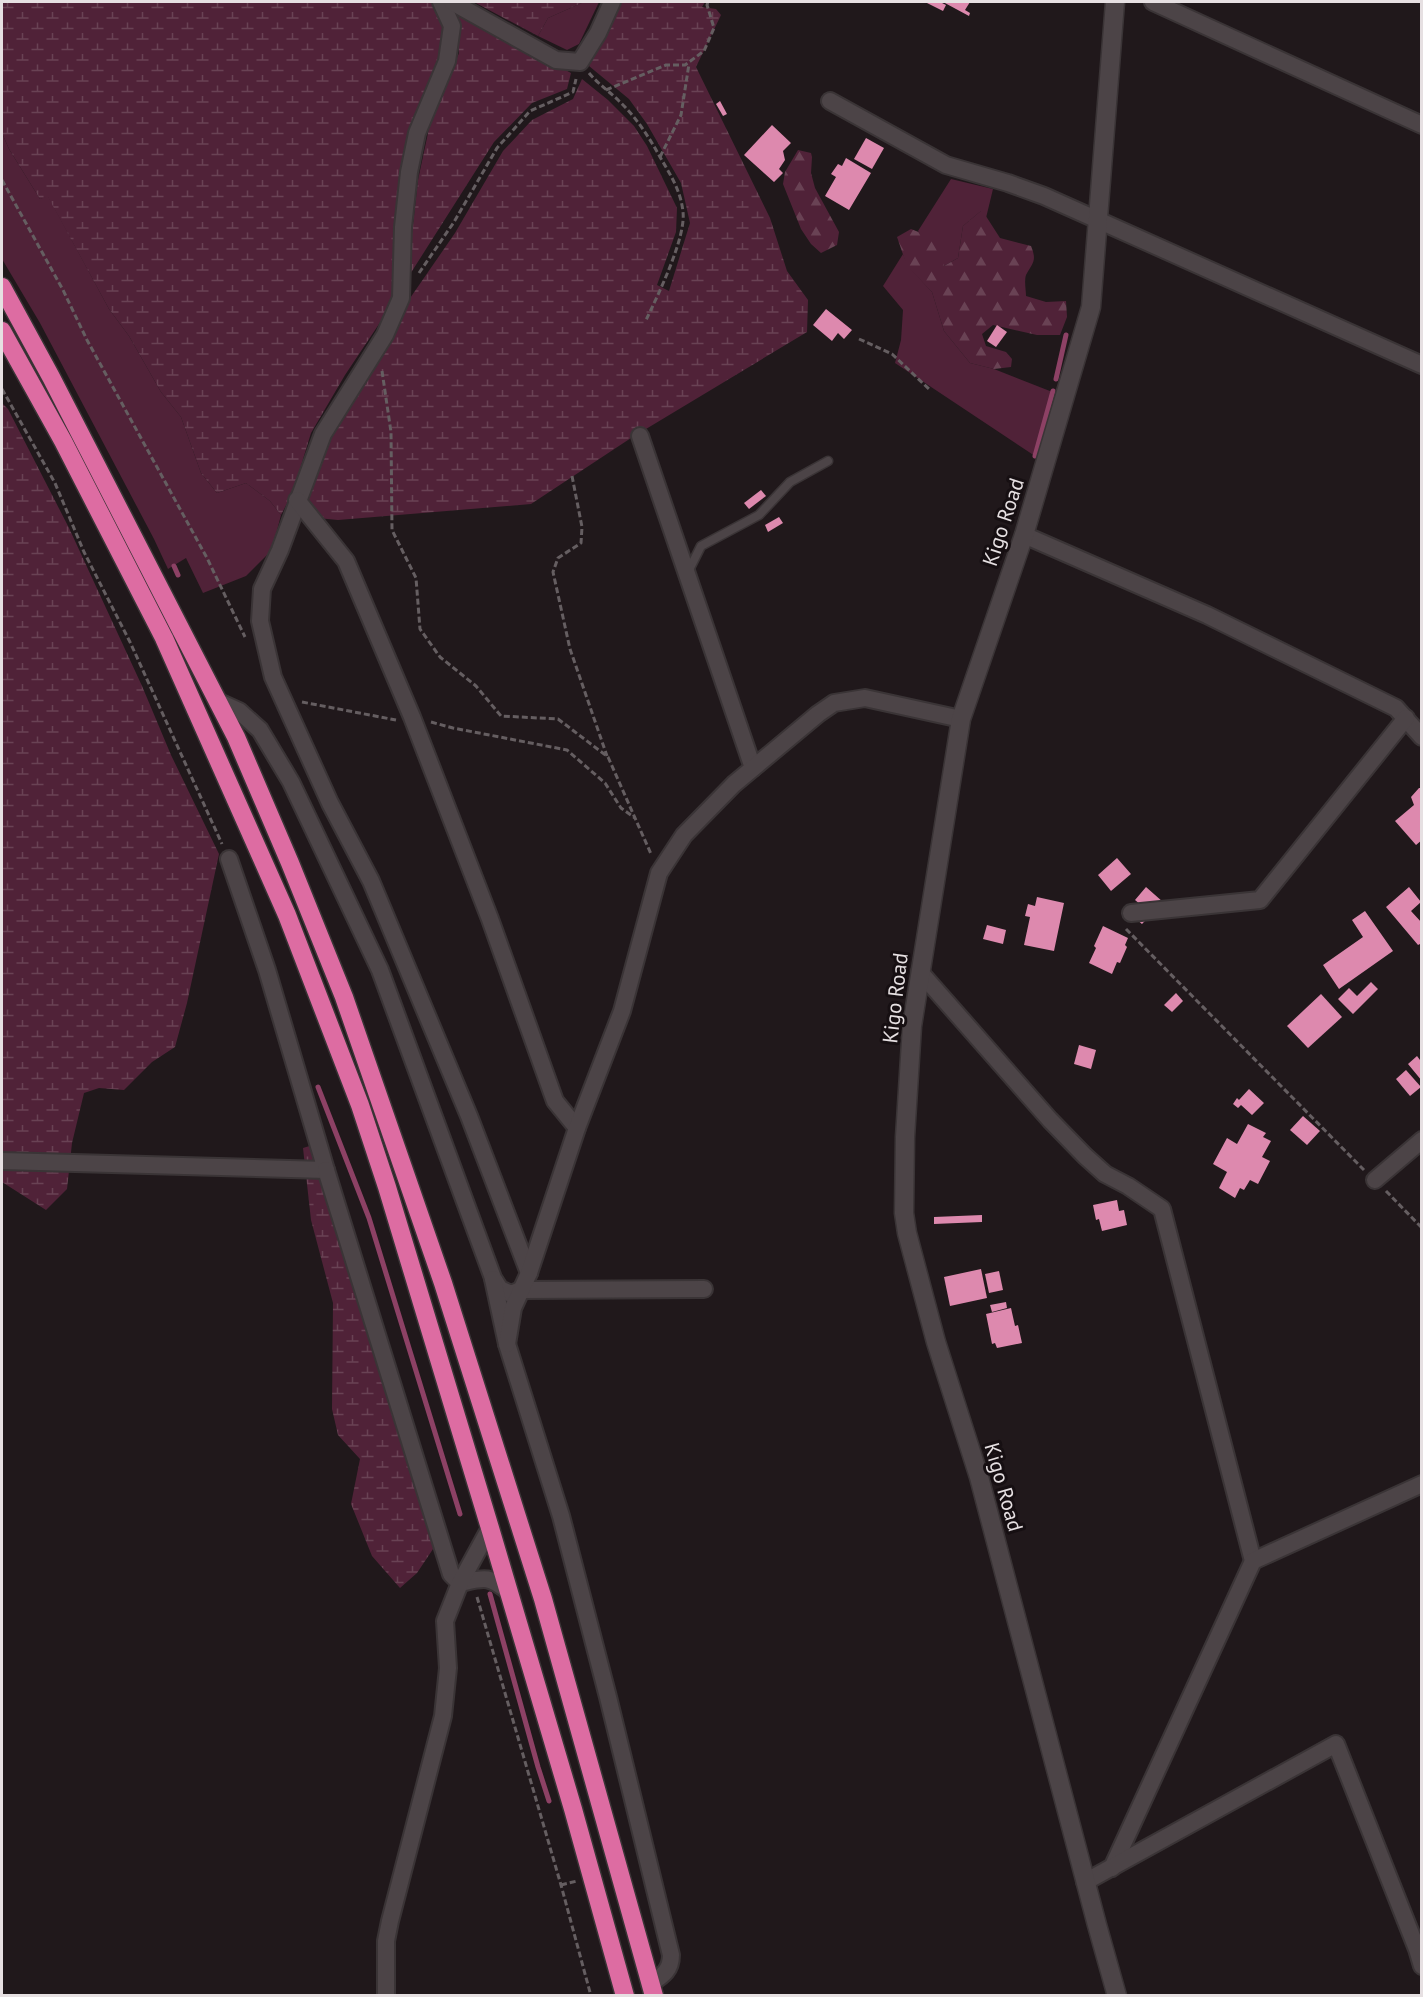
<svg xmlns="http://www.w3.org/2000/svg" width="1423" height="1997" font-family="'PT Sans',sans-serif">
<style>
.green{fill:#502238}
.forest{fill:url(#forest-firs)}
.wetland{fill:url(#wetland-marsh)}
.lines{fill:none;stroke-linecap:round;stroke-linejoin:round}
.stream{stroke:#8d4165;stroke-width:5}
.building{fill:#dd89ae}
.lane-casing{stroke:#3a3436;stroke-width:11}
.street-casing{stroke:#3a3436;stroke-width:20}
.secondary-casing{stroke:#3a3436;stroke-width:21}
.highway-casing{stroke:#3a3436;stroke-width:21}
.path{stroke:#655e61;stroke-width:3;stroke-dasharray:6 3;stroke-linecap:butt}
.lane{stroke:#4c4447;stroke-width:8}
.street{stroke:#4c4447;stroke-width:16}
.secondary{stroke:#4c4447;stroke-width:18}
.highway{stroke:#dd6ca2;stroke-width:18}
.labels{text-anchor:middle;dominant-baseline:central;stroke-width:6;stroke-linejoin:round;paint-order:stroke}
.street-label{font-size:21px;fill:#e6e0e2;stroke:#160f12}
</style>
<defs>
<pattern id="forest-firs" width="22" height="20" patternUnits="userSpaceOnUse" patternTransform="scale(1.5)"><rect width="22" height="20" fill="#502238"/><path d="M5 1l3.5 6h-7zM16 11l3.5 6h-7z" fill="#694254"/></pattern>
<pattern id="wetland-marsh" width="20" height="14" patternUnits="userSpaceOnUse" patternTransform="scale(1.5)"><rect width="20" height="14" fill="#502238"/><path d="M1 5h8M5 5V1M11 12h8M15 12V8" fill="none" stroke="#694254"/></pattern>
</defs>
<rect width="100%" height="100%" fill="#20181b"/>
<g class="green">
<path d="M584,2h15l-20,42 -12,6 -29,-14 10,-18z"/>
<path d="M2,133l7,16 31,50 8,-3 61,113 20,27 32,56 20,25 20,56 16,20 29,-10 24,18 11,14 -9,35 -26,26 -43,17 -17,-35 -18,11 -14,-30 -114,-216 -38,-64z"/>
<path d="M951,179l42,10 -7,29 -5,-7 -18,15 -5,32 -14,8 -26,-35z"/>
<path d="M903,254l5,12 24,26 12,39 26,32 24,6 61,24 -17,65 -143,-95 6,-23 2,-30 -20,-24z"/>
</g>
<g class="forest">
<path d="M798,150l13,3 1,4 -1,16 4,15 24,44 -2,13 -16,8 -10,-9 -10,-15 -18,-45 2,-12z"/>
<path d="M982,210l18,28 31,8c6,15 2,16 -5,29 -2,6 0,15 0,21l20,6 20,-1 1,16 -7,18h-23l-44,-10 -11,9 4,12 20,6 6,7 -1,8 -17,2 -24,-6 -26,-32 -12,-39 -25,-26 -10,-29 14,-8 25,10 8,27 14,-8 5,-32z"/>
</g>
<g class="wetland">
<path d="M2,2h428l8,7 6,13 -1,37 -35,82 -13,159 -50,75 -34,58 -18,59 -12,23 -11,-14 -24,-18 -29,10 -16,-20 -20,-56 -20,-25 -32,-56 -20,-27 -61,-112 -8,2 -31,-50 -7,-16z"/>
<path d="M474,2h110l-36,16 -10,18z"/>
<path d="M619,2h86l-3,5 14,2 5,6 -25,52 74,151 17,53 21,29 -1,32 -176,106 -100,66 -193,16 -21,-2 -10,-14 2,-12 14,-47 83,-141 49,-71 48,-82 29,-31 41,-21 9,-20 26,21 26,26 13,20 30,62 -1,24 -19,53 12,6 21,-68 -9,-40 -34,-59 -18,-25 -40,-33z"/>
<path d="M453,10l118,63 -4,16 -35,14 -38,39 -87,137 11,-99 13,-61 28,-66z"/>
<path d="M2,403l6,6 61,119 73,158 29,69 48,99 -32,149 -12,44 -23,15 -28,28 -25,-2 -15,5 -12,50 -5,46 -21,21 -44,-28z"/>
<path d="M316,1144l121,399 -20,30 -17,15 -28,-32 -21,-52 9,-45 -22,-24 -6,-26 1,-106 -22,-83 -8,-72z"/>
</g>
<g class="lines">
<g class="stream">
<path d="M1056,379l10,-44"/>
<path d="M1035,456l18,-65"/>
<path d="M174,566l4,9"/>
<path d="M318,1087l51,131 91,296"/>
<path d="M490,1594l48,173 11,34"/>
</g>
</g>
<g class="building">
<path d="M925,2h15l6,3 -3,6z"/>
<path d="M943,2h27l-5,8 5,3 -1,3z"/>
<path d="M720,101l7,13 -4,2 -7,-12z"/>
<path d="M772,125l19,18 -8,8 2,9 -6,9 4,4 -9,9 -30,-27z"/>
<path d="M866,138l18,10 -12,21 -18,-10z"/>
<path d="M846,158l25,15 -22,37 -24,-14 11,-19 -5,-3 7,-10 4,2z"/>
<path d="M826,309l26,21 -8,9 -6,-6 -6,8 -19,-16z"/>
<path d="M997,325l10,7 -11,15 -9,-6z"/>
<path d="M761,490l5,6 -17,13 -5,-6z"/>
<path d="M779,517l4,6 -15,9 -3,-7z"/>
<path d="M1419,788h3v52l-6,5 -21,-24 19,-16 -3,-8z"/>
<path d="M1117,858l14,16 -20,17 -13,-16z"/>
<path d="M1146,887l17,15 -21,22 -11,-9 10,-10 -6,-5z"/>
<path d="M1409,887l12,15 -10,9 11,12v20l-4,2 -32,-38z"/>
<path d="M1037,897l27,6 -10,48 -30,-6 6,-28 -5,-1 3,-12 7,2z"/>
<path d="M1365,911l28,40 -54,38 -16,-24 40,-28 -11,-17z"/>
<path d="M987,925l19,5 -3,14 -20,-5z"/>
<path d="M1103,926l25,12 -3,7 2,2 -7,16 -3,-1 -5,12 -23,-11 7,-15 -2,-2z"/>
<path d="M1371,982l7,7 -25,25 -15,-15 11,-11 8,8z"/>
<path d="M1176,993l7,8 -11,11 -8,-7z"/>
<path d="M1321,994l21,23 -34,31 -21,-22z"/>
<path d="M1079,1045l17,5 -5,19 -17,-5z"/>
<path d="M1417,1056l3,4 2,-1v22l-14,-17z"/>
<path d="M1406,1070l15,17 -11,9 -14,-17z"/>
<path d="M1249,1089l15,14 -12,12 -11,-10 -3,3 -5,-4 4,-6 2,2z"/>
<path d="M1303,1116l17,15 -13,14 -17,-15z"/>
<path d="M1248,1124l18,9 -3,4 8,4 -9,16 8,4 -12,23 -8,-4 -6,10 -4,-2 -5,10 -16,-10 8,-16 -14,-8 14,-26 10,6z"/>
<path d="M1117,1200l2,11 5,-1 3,15 -25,6 -3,-12 -3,1 -3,-15z"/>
<path d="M982,1215v7l-48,2v-7z"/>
<path d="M981,1269l6,29 -37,8 -6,-29z"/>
<path d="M999,1271l4,19 -14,3 -4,-19z"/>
<path d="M1006,1302l1,6 -15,4 -2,-7z"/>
<path d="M1011,1308l4,18 3,-1 4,18 -25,5 -2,-5 -3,1 -6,-30z"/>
</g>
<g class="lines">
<defs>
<path id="lane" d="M687,574l14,-28 58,-31 31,-33 38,-21"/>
<g id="street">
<path d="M441,2l11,24 -5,35 -30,72 -8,39 -6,55 -2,71 -16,37 -62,99 -43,116 -18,39 -2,32 13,56 57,126 41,78 98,235 60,157"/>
<path d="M452,2l104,58 24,2 18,-29 14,-31"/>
<path d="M1153,2l269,123"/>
<path d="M830,101l116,64 62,18 36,13 378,169"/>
<path d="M640,436l113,332"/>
<path d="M297,500l49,61 66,156 78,202 65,182 22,27"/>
<path d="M1024,535l183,80 189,93 26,29"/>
<path d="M217,701l22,10 21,19 31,52 89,188 113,308 7,11 11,5 10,-4 183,-1"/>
<path d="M1131,913l129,-13 146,-182"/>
<path d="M920,972l130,148 35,36 20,18 23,12 34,23 91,352"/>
<path d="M2,1161l324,9 -59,-200 -38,-111"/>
<path d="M326,1170l125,404 9,9"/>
<path d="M1375,1180l47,-40"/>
<path d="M493,1279l14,65 54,172 47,181 63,258c0,16 -9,21 -21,29"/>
<path d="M507,1344l6,-36 16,-35 48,-145 45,-117 37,-138 25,-38 50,-51 84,-70 16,-11 31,-5 96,21"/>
<path d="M460,1583c24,-5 28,-8 48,8"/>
<path d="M1112,1868l141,-307 169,-77"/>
<path d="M1085,1882l251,-138 81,205 5,17"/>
<path d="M386,1996v-55l4,-20 53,-205 5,-48 -3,-47 15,-38 30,-55"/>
</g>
<path id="secondary" d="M1115,2l-24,305 -67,228 -63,184 -49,307 -7,111 -1,76 3,20 29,109 43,135 118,448 20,71"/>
<g id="highway">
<path d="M2,287l49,90 185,360 54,126 54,134 99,286 100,316 111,397"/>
<path d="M2,331l61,110 101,197 123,277 73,190 27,82 103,341 83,281 52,187"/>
</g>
</defs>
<use href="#lane" class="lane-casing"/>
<use href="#street" class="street-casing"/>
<use href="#secondary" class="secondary-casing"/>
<use href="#highway" class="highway-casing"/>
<g class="path">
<path d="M589,73c9,11 20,18 30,28 17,16 30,36 41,56 10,17 21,34 23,55 3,26 -25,83 -37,108"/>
<path d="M606,90l60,-25h19l19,-14 10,-23 -7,-23 1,-3"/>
<path d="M660,157l21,-42 8,-51"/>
<path d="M2,180l61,110 24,50 120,218 38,79"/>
<path d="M419,273l35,-51 43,-74 33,-37 43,-19 3,-13"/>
<path d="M859,339l33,15 38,36"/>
<path d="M382,371l9,61 1,98 24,48 4,51 20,28 36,29 25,30 57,3 50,38 43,97"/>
<path d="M2,389l53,94 29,69 46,90 92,202"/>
<path d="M572,476l10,51 -1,16 -23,15 -5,14 17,77 37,107"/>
<path d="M302,702l94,18"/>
<path d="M431,722l22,6 114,22 38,33 16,25 14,10"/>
<path d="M1126,929l238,241"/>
<path d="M1386,1191l36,37"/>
<path d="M477,1597l84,288 30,111"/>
<path d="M561,1885l16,-4"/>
</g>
<use href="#lane" class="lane"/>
<use href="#street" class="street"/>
<use href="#secondary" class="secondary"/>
<use href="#highway" class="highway"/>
</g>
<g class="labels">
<g class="street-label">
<text transform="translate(1003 522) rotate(-72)">Kigo Road</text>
<text transform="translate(895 998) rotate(-83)">Kigo Road</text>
<text transform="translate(1004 1487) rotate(74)">Kigo Road</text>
</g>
</g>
<rect width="1423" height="1997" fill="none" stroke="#e6e0e2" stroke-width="6"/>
</svg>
